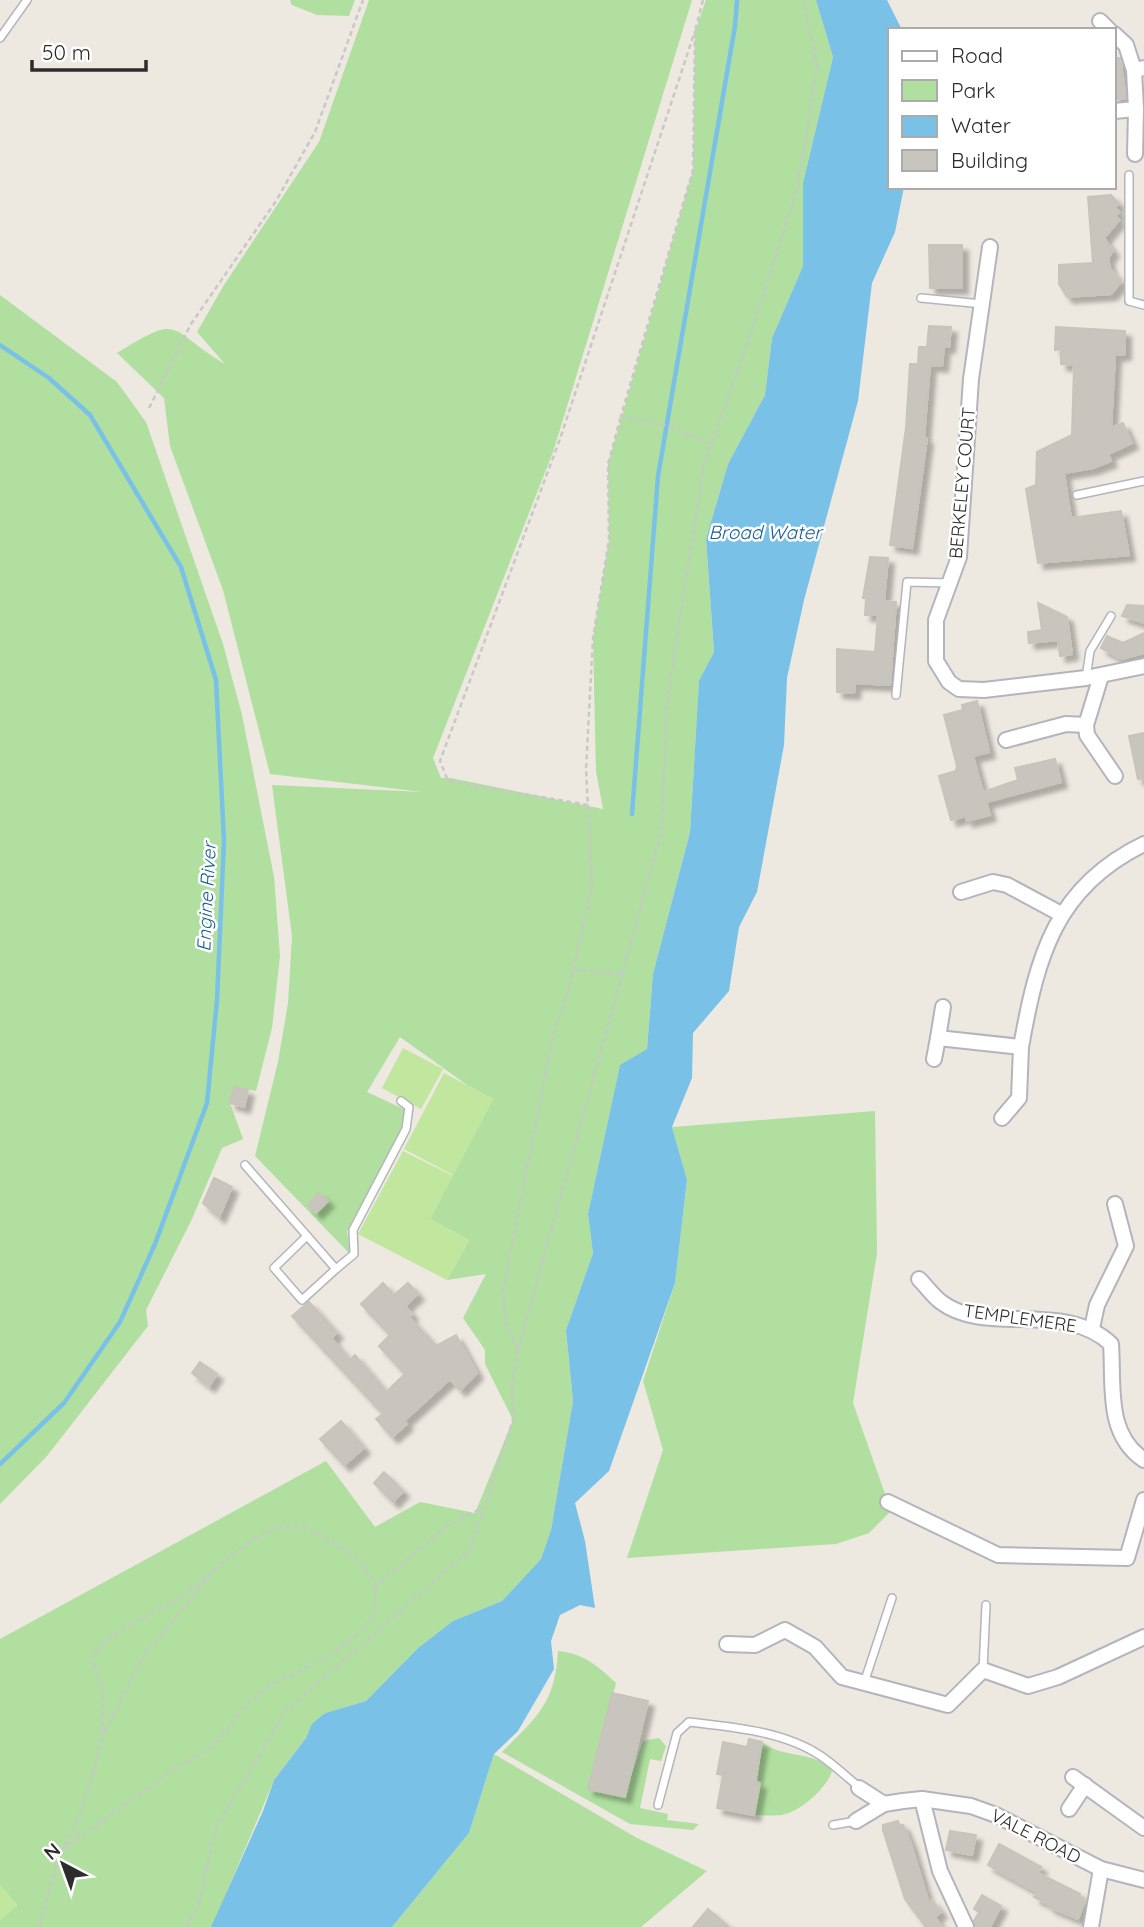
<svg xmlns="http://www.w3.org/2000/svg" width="1144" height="1927" font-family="Quicksand,sans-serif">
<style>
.green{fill:#b0dfa0}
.pitch{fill:#c1e69d}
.water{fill:#7ac1e7}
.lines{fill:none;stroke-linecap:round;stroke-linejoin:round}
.stream{stroke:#7ac1e7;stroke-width:4.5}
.building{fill:#c8c5bf;stroke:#c8c4b9;stroke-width:2;filter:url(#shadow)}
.service-casing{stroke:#b3b4be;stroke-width:10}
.minor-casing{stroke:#b3b4be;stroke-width:18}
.path{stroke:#c8c8c8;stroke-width:2.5;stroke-dasharray:5 3.5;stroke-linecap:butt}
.service{stroke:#fff;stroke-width:7}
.minor{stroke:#fff;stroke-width:14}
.labels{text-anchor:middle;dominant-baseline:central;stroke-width:5;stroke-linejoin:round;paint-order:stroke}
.street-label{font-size:18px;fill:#2c2c2c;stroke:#fff}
.water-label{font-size:19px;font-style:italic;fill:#175f96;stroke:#fff}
</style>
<defs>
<filter id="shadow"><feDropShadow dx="6" dy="6" stdDeviation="2" flood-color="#0004"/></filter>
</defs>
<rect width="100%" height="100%" fill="#ede8e0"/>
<g class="green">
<path d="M290,0h65l-6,16 -32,-1 -25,-10z"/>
<path d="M369,0h323l-139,452 -120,306 8,20h10l152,31 -7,-38 -3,-133 16,-98 -1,-76 85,-294 2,-139 11,-31h110l17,57 -30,126v83l-31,72 -7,57 -37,69 -22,75 8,113 -15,30 -9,150 -37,142 -6,75 -27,17 -32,148 5,39 -27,77 7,71 -22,129 -10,29 -39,42 -49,20 -35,27 -52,53 -41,12 -51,67 -62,147h-212v-7l17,-15 -17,-20v-246l326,-178 49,66 45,-25 55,11 38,-93 -28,-56v-14l-22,-32 23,-44 -39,6 22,-40 -39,-21 63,-120 -26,-14 -67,-48 -33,55 45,21 -65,118 3,23 -95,-98 23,-94 10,-59 4,-67 -20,-151 151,7 -153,-18 -47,-184 -53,-144 -6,-48 -47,-45c67,-42 50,-23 108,11l-28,-32 27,-47 95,-143z"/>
<path d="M0,295l117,87 29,40 77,222 19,71 32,162 6,79 -8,72 -16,63 -21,-4 -5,16 13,36 -21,9 -30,71 -46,91 2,16 -101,130 -47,48z"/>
<path d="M875,1111l2,142 -24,150 38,108 -22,22 -33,11 -209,14 36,-108 -20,-69 32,-98 12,-103 -15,-53z"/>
<path d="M558,1651c25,2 40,15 58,32l-28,106 36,8 19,-56 16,-3 7,8 -5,15 -11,-2 -10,49 28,6 -1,6 32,4 -6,6 -63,-6 -128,-72c36,-36 53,-49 56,-101z"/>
<path d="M762,1742c22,18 52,7 70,29 -5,17 -32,41 -50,44 -9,1 -19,0 -28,0z"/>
<path d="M494,1754l143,84 70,33 -66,56h-249l77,-94z"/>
</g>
<g class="pitch">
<path d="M403,1048l40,21 -22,40 -39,-21z"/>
<path d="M444,1073l49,26 -40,76 -49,-26z"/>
<path d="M403,1151l50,25 -23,43 39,21 -22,40 -89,-46z"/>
<path d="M0,1885l17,20 -17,15z"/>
</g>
<path class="water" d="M816,0h71l15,30h-12v157h14l-9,45 -23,51 -14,118 -54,199 -17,78 -3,67 -27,147 -18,35 -10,64 -36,42 -1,45 -20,49 15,53 -12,103 -66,188 -34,32 10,38 10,67 -15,-3 -20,10 -9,26 3,28 -36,62 -24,23 -25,79 -77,94h-181l52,-116 11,-31 32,-42 6,-14 13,-11 41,-12 52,-53 35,-27 49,-20 39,-42 10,-29 22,-129 -7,-71 27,-77 -5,-39 32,-149 27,-16 6,-75 37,-142 9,-151 15,-29 -8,-113 22,-75 37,-69 7,-57 31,-72v-83l30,-126z"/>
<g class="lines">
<g class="stream">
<path d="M0,345l49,33 41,37 91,152 35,113 8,161 -7,159 -10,103 -52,141 -35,78 -56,81 -64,61"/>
<path d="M632,814l26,-338 77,-450 2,-26"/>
</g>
</g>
<g class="building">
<path d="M1120,58l6,40 -12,1v-40z"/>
<path d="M1111,195l8,9 -5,3 5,5 -4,4 4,4 -15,18 9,13 -5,7 2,10 11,14 -10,12 -44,3 -8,-13v-19l34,-2 -5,-66z"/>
<path d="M929,245h33v43h-32z"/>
<path d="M929,326l22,1 -2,20 -5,-1 -2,20 -12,-1 -6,73h3l-15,110 -22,-3 16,-117 4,-64h8l1,-17h8z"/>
<path d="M1056,327l69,4v23l-10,1 -4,73 12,-5 9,20 -24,11 3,7 -18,7 -29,5 7,45 50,-7 8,44 -91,8 -12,-74 10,-4 1,-33 35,-17 2,-70 -13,-1v-15l-6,1z"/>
<path d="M870,557l18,1 -4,43 12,1 -6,83 -35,-2 -1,10 -17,-1v-43l38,3 3,-37h-13l1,-17h-3z"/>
<path d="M1038,603l29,14 5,37 -12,2 -2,-16 -29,3 -1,-11 14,-2z"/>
<path d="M1127,605l17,1v17l-22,-7z"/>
<path d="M1144,633v20l-22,6 -21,-11 6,-12 16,7z"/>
<path d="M977,701l12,51 -16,4 10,36 35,-12 -3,-12 40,-9 6,23 -75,20 4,13 -23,6 -1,-5 -15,4 -12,-44 17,-5 1,-5 -13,-51 19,-5 -1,-5z"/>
<path d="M1144,733v45l-6,1 -9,-43z"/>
<path d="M234,1087l14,3 -4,17 -14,-4z"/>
<path d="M214,1178l18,9 -13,30 -16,-14z"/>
<path d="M319,1193l9,8 -12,12 -8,-8z"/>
<path d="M383,1283l11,12 14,-12 10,11 -13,12 7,8 -3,3 27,29 20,-11 21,38 -17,17 -10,-11 -46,42 3,3 -15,13 -16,-18 7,-5 -91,-98 17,-14 28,31 -6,5 19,22 5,-5 31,37 19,-18 -26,-28 11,-11 -29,-31z"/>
<path d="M200,1362l17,12 -8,12 -17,-13z"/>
<path d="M341,1421l23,27 -20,17 -24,-26z"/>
<path d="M384,1472l19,19 -10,11 -19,-19z"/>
<path d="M612,1693l36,8 -23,96 -37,-8z"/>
<path d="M749,1739l13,3 -7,40 5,1 -6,32 -37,-7 6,-33 -6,-1 6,-32 24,5z"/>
<path d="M898,1821l2,5 3,-1 8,19 18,59 3,-3 9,12 -6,5 7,10h-16l-21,-28 -22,-69v-5z"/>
<path d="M950,1831l26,4 -4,20 -26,-5z"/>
<path d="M999,1844l42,23 -3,6 42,21 -2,4 7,3 -7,18 -29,-12 1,-2 -16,-8 3,-5 -49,-27z"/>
<path d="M982,1895l19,11 -11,21h-14l-2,-6 5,-9 -5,-3z"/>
<path d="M708,1909l21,18h-36z"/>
</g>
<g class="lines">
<defs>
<g id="service">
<path d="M0,38l27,-38"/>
<path d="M1129,175v126l15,4"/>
<path d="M921,298l61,6"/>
<path d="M1077,495l67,-14"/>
<path d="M1086,678l4,-27 21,-35"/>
<path d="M896,695l11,-113 43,1"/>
<path d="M245,1165l91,104 18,-15 -1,-24 53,-101 3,-22 -8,-6"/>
<path d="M307,1236l-33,32 28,32 34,-31"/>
<path d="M983,1670l3,-65"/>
<path d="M864,1683l28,-85"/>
<path d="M658,1805l19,-72 12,-11c43,5 95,9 132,34 13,9 26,21 38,31"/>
<path d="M833,1825l23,-4"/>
</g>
<g id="minor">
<path d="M1100,21l9,9"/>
<path d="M1114,34l12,11 8,25 10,-2"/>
<path d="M1114,111l22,-2 -2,-39"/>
<path d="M1135,154l1,-45"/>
<path d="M990,247l-19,132 -12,178 -23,63v41l13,21 10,7 25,1 102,-12 58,-12"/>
<path d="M1101,676l-15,49 1,10 28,41"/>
<path d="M1006,740l60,-16 20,1"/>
<path d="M961,892l32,-10 14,3 54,29"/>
<path d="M938,1038l5,-31"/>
<path d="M934,1059l4,-21 83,9c16,-90 34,-160 123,-203"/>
<path d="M1002,1118l17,-20 2,-51"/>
<path d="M919,1279c7,7 14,17 22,23 44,34 124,-2 170,42 3,41 -6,90 33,116"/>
<path d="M1092,1328l5,-23 29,-59 -11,-42"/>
<path d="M888,1502l110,53 129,3 17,-58"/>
<path d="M727,1644l28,1 30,-15 30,17 27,30 106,28 35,-35 45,16 30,-9 86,-40"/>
<path d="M1073,1777l71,51"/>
<path d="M859,1788l25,16"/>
<path d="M922,1799l18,72 26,56"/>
<path d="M1069,1809l16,-24"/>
<path d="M856,1821l28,-17 19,-3 19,-2 49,7 25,9 105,54 43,11"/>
<path d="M1091,1927l10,-58"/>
</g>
</defs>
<use href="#service" class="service-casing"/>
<use href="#minor" class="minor-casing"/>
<g class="path">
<path d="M703,0l-8,31 -2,139 -72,246 48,10 42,17"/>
<path d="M149,408l42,-84 85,-123 39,-69 48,-132"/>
<path d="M588,805l-140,-24 -8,-20 120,-322 135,-408"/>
<path d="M574,970l49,4"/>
<path d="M518,1350l-12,-28 -3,-32 50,-255 16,-47 23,-102 -6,-117 7,-131 16,-98 -1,-76 13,-48"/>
<path d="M104,1732l39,-75 75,-92"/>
<path d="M62,1850l109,-79 42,-24 36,-45 20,-16 57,-28 29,-21 19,-21 2,-30"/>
<path d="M39,1927l21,-75 16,-26 19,-57 7,-34 1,-41 -11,-38c19,-27 61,-41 88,-59 35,-23 76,-78 123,-70 6,1 14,7 19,10 31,15 36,19 54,49l68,-58 38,-20"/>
<path d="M186,1927l13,-23 16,-75 71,-118 184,-161 43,-130 -1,-36 6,-34 144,-520 5,-128 37,-239 39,-106 52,-161 13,-68 9,-63 -14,-65"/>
</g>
<use href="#service" class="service"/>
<use href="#minor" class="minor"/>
</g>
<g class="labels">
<g class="street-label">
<text transform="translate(962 483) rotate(-85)">BERKELEY COURT</text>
<text transform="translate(1020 1318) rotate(8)">TEMPLEMERE</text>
<text transform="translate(1036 1836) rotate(27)">VALE ROAD</text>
</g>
<g class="water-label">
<text x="765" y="532">Broad Water</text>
<text transform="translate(206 897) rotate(-87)">Engine River</text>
</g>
</g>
<rect x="888" y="28" width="228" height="161" fill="#ffffff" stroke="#ababab" stroke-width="2"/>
<rect x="902" y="51" width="35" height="10" fill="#ffffff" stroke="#ababab" stroke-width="2"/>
<text x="951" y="63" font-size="21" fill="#2c2c2c">Road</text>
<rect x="902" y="80" width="35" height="21" fill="#b0dfa0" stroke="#ababab" stroke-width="2"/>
<text x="951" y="98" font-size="21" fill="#2c2c2c">Park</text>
<rect x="902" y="116" width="35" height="21" fill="#7ac1e7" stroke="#ababab" stroke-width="2"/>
<text x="951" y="133" font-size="21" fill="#2c2c2c">Water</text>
<rect x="902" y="150" width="35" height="21" fill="#c8c5bf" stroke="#ababab" stroke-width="2"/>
<text x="951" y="168" font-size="21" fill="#2c2c2c">Building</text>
<g transform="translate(63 1864) rotate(319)" stroke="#ffffff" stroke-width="5" paint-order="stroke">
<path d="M0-5L12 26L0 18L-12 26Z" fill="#2c2c2c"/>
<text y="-10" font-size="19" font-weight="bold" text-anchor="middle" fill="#2c2c2c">N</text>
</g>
<path d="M32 60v10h114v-10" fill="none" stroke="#2c2c2c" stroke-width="3.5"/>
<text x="42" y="60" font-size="21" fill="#2c2c2c" stroke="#ffffff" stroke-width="5" paint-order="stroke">50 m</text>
</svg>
